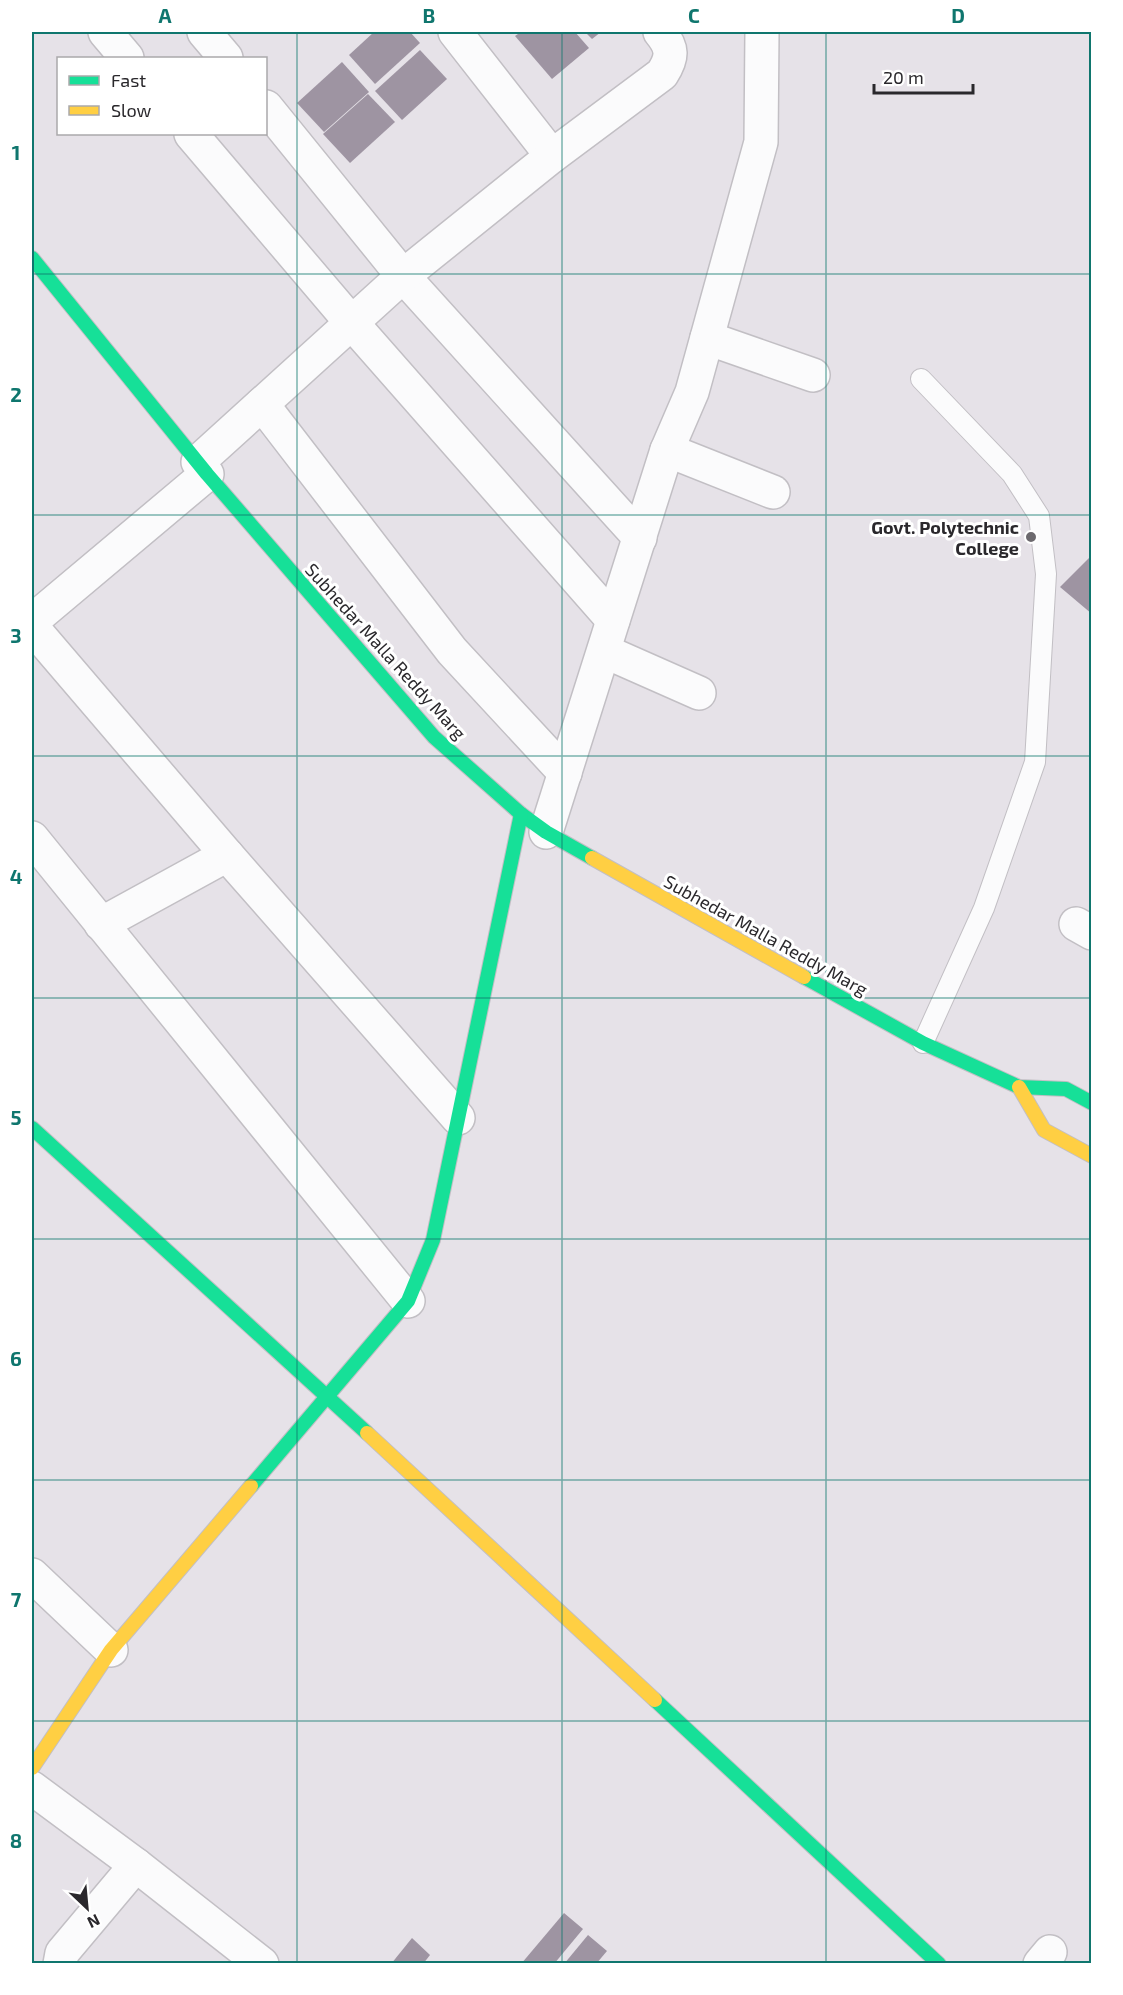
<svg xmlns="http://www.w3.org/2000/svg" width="1123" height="1995" font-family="'Exo 2',sans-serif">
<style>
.building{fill:#9e94a2}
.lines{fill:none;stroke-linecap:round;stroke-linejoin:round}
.lane-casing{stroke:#c2bfc4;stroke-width:22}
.street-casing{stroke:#c2bfc4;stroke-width:36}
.fast-casing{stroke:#c2bfc4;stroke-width:16}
.slow-casing{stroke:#c2bfc4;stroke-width:16}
.lane{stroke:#fbfbfc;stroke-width:20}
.street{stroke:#fbfbfc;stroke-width:33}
.fast{stroke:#16e098;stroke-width:14}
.slow{stroke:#ffcf43;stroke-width:14}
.grid{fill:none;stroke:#0f766e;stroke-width:1.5;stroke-opacity:0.55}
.poi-dot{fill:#6c696e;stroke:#fff;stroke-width:2}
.labels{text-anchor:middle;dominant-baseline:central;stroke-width:6;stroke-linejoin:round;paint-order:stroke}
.poi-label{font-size:18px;font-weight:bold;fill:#2a282c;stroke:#fff;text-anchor:end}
.street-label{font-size:18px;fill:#2a282c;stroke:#fff}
.neatline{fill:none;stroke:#0f766e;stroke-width:2}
.grid-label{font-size:20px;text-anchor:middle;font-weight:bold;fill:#0f766e}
</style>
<rect width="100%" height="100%" fill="#e6e2e8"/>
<g class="building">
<path d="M374,32h36l10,11 -45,41 -26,-29z"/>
<path d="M521,32h54l14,16 -37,31 -37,-43z"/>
<path d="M585,32h16l-9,7z"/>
<path d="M420,50l27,29 -45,41 -27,-29z"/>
<path d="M342,62l27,30 -45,40 -27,-29z"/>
<path d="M368,94l27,28 -45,41 -27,-29z"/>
<path d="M1092,555v59l-32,-27z"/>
<path d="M564,1913l19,16 -29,35h-33z"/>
<path d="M588,1935l19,16 -11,13h-32z"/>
<path d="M412,1938l18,17 -7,9h-32z"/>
</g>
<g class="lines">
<defs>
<path id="lane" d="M921,379l91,95 27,42 7,58 -11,188 -51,146 -61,135"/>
<g id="street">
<path d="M105,32l22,26"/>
<path d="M204,32l22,26"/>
<path d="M455,32l97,124"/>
<path d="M266,107l137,169 237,262"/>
<path d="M191,134l160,188 262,298"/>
<path d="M707,338l106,37"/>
<path d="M262,404l190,247 113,122"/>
<path d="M667,450l106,42"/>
<path d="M198,462l205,-186 149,-120 110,-82c11,-17 11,-26 -2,-42"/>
<path d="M32,621l175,-147"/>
<path d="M32,627l195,228 -126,69"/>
<path d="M604,651l95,42"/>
<path d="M546,832l121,-382 25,-58 69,-250 1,-110"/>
<path d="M32,838l376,463"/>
<path d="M227,855l231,263"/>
<path d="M1076,924l16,9"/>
<path d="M32,1575l79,75"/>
<path d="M32,1788l104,77 126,99"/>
<path d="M60,1964l2,-11 74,-88"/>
<path d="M1040,1964l10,-12"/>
</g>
<g id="fast">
<path d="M32,258l175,216 227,263 87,77 25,18 46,26"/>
<path d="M804,977l119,66 96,44 47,2 26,14"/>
<path d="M32,1128l335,305"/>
<path d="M251,1486l157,-185 25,-61 88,-426"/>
<path d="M655,1700l284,264"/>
</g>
<g id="slow">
<path d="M592,858l212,119"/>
<path d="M1019,1087l25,43 48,26"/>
<path d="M367,1433l288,267"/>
<path d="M32,1768l79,-118 140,-164"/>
</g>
</defs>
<use href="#lane" class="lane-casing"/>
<use href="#street" class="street-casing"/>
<use href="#fast" class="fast-casing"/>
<use href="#slow" class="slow-casing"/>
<use href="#lane" class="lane"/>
<use href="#street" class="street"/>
<use href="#fast" class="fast"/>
<use href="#slow" class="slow"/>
</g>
<path class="grid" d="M297,32v1932M562,32v1932M826,32v1932M32,274h1060M32,515h1060M32,756h1060M32,998h1060M32,1239h1060M32,1480h1060M32,1721h1060"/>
<circle class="poi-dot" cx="1031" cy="537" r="6"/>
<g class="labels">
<g class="poi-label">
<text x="1019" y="527">Govt. Polytechnic<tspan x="1019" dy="21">College</tspan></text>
</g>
<g class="street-label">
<text transform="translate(386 651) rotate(48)">Subhedar Malla Reddy Marg</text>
<text transform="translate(766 935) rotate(29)">Subhedar Malla Reddy Marg</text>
</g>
</g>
<rect width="1123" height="1995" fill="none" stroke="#ffffff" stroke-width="66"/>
<rect x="57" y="57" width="210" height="78" fill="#ffffff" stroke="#aaa9ab" stroke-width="1.5"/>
<rect x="69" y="76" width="30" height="9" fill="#16e098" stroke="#aaa9ab" stroke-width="1.5"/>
<text x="111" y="87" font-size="18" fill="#2a282c">Fast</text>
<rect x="69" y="106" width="30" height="9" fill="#ffcf43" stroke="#aaa9ab" stroke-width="1.5"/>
<text x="111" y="117" font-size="18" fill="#2a282c">Slow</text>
<g transform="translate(87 1908) rotate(154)" stroke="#ffffff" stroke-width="4.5" paint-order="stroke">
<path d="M0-4.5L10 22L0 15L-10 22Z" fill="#2a282c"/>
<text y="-9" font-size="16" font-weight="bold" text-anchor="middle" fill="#2a282c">N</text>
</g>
<path d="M874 84v9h99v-9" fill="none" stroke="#2a282c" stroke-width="3"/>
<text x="883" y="84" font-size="18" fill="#2a282c" stroke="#ffffff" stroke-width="4.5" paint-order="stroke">20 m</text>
<rect x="33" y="33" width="1057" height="1929" class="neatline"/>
<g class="grid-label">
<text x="165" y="23">A</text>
<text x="429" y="23">B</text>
<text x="694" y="23">C</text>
<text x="958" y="23">D</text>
<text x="16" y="160">1</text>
<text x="16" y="402">2</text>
<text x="16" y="643">3</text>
<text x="16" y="884">4</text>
<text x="16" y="1125">5</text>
<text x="16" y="1366">6</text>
<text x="16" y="1607">7</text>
<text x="16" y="1848">8</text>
</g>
</svg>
